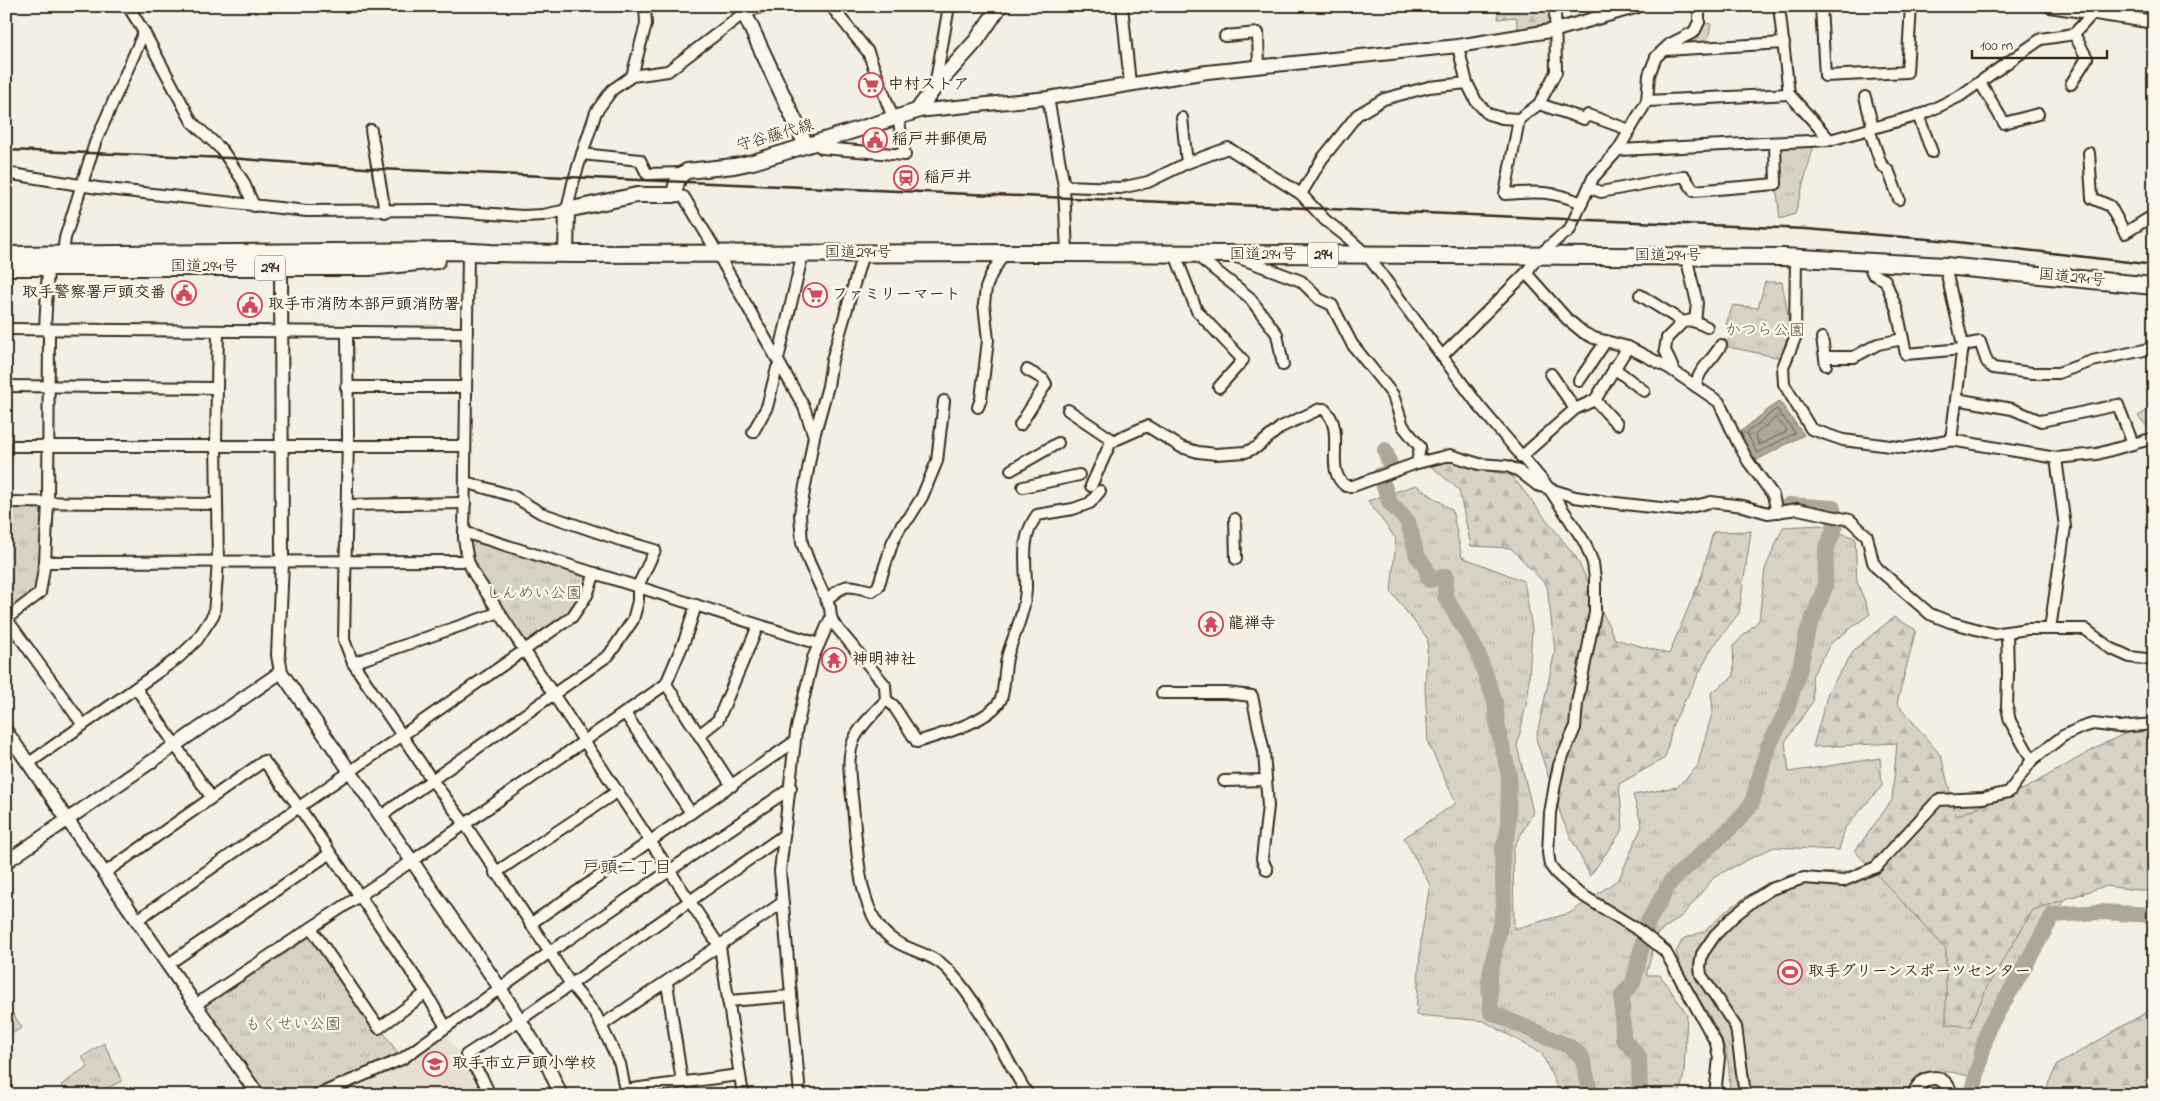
<svg xmlns="http://www.w3.org/2000/svg" width="2160" height="1101" font-family="'Indie Flower','Klee One',sans-serif">
<style>
.built{fill:#e5dfd4}
.grass{fill:url(#grass-tufts);stroke:#8a7e72}
.forest{fill:url(#forest-firs);stroke:#8a7e72}
.water{fill:url(#water-ripples);stroke:#817468}
.lines{fill:none;stroke-linecap:round;stroke-linejoin:round}
.shore{stroke:#695c50;stroke-width:1}
.river{stroke:#afa69a;stroke-width:16}
.minor-casing{stroke:#3b2a1e;stroke-width:14}
.tertiary-casing{stroke:#3b2a1e;stroke-width:16}
.secondary-casing{stroke:#3b2a1e;stroke-width:18}
.trunk-casing{stroke:#3b2a1e;stroke-width:20}
.minor{stroke:#fbf7ec;stroke-width:10}
.tertiary{stroke:#fbf7ec;stroke-width:12}
.secondary{stroke:#fbf7ec;stroke-width:14}
.trunk{stroke:#fbf7ec;stroke-width:16}
.rail{stroke:#3b2a1e;stroke-width:2.5}
.labels{text-anchor:middle;dominant-baseline:central;stroke-width:5;stroke-linejoin:round;paint-order:stroke}
.shield{fill:#fbf7ec;stroke:#75685c;stroke-width:1}
.shield-label{font-size:15px;font-weight:bold;fill:#3b2a1e}
.poi-label{font-size:16px;font-weight:bold;fill:#3b2a1e;stroke:#fbf7ec;text-anchor:start}
.street-label{font-size:16px;fill:#3b2a1e;stroke:#fbf7ec}
.park-label{font-size:16px;fill:#625448;stroke:#fbf7ec}
.neighbourhood-label{font-size:18px;fill:#3b2a1e;stroke:#fbf7ec}
</style>
<defs>
<pattern id="grass-tufts" width="24" height="20" patternUnits="userSpaceOnUse" patternTransform="scale(1.25)"><rect width="24" height="20" fill="#d8d1c6"/><path d="M3 7l-1-3M5 7V3M7 7l1-3M15 17l-1-3M17 17v-4M19 17l1-3" fill="none" stroke="#bab4aa"/></pattern>
<pattern id="forest-firs" width="22" height="20" patternUnits="userSpaceOnUse" patternTransform="scale(1.25)"><rect width="22" height="20" fill="#d8d1c6"/><path d="M5 1l3.5 6h-7zM16 11l3.5 6h-7z" fill="#bab4aa"/></pattern>
<pattern id="water-ripples" width="26" height="14" patternUnits="userSpaceOnUse" patternTransform="scale(1.25)"><rect width="26" height="14" fill="#afa69a"/><path d="M2 4q2-2 4 0t4 0M15 11q2-2 4 0t4 0" fill="none" stroke="#90877d"/></pattern>
</defs>
<rect width="100%" height="100%" fill="#f3efe4"/>
<filter id="ink" filterUnits="userSpaceOnUse"><feTurbulence type="fractalNoise" baseFrequency=".02" numOctaves="2"/><feDisplacementMap in="SourceGraphic" scale="10" xChannelSelector="R" yChannelSelector="G"/><feConvolveMatrix kernelMatrix="1 2 1 2 8 2 1 2 1" color-interpolation-filters="sRGB"/></filter>
<g filter="url(#ink)">
<path class="built" d="M444,1032l25,34 16,29h-155l76,-33z"/>
<g class="grass">
<path d="M1699,22l12,2 -4,23 -37,-3z"/>
<path d="M1815,141l-20,73 -15,5 -4,-35 -1,-41z"/>
<path d="M1765,282h17l8,45 -9,31 -57,-12 10,-14 -8,-8 7,-19 25,3z"/>
<path d="M1416,485l36,25 10,47 62,24 8,48 -4,67 -11,50 16,66 -20,37 1,80 56,-16 49,-34 23,-53 -9,-31 44,-8 20,-20 16,-57 -2,-17 23,-17 -1,-30 26,-26 6,-51 18,-42 37,-2 35,13 2,44 13,32 -39,29 -19,33 1,25 -28,41 4,30 91,-14 2,28 -37,42 -6,22 -65,-3 -59,29 -32,39 -26,19 -11,41h14l27,39 -3,60 -5,21h-120v-4l-17,-37 -58,-33 -68,-6 5,-77 9,-53 -26,-47 52,-35 -28,-60 -3,-57 3,-47 -37,-47 5,-53 -28,-38z"/>
<path d="M6,502h42l-8,91 -34,25z"/>
<path d="M464,532l122,38 -4,27 -19,21 -37,32 -52,-76z"/>
<path d="M1991,796l78,96 -78,129 -14,58c-27,-9 -32,-9 -59,-1l-9,17h-179c-1,-13 0,-27 -3,-39 -8,-36 -42,-70 -51,-104l7,-13 22,-8 22,-21 30,-21 31,-14 55,-3 46,-7 57,-67z"/>
<path d="M311,928l91,131 -85,36h-62l-60,-90z"/>
<path d="M6,1004l16,23 -16,12z"/>
<path d="M104,1043l18,38 -30,14h-24l-7,-10 27,-18 -6,-10z"/>
</g>
<g class="forest">
<path d="M1499,6h56l1,24 -37,6 -3,-19 -18,2z"/>
<path d="M2154,406v21l-5,2 -11,-13z"/>
<path d="M1417,454l95,22 64,81 39,82 54,15 33,-79 11,-43 38,-1 -12,82 -27,35 -39,76 -8,34 -46,26 4,45 -33,47 -27,-55 -27,-82 19,-88 -8,-65 -36,-38 -40,-2 -12,-56z"/>
<path d="M1894,617l22,13 -19,73 44,53 15,60 70,-28 77,-44 51,-24v172l-49,-6 -72,24 -46,77 -17,40 -24,-3v-75l-91,-98 37,-51 5,-57 -84,4 15,-55 27,-43z"/>
<path d="M2145,1013l9,1v81h-111l14,-30z"/>
</g>
<path class="water" d="M1779,401l25,34 -49,26 -15,-29z"/>
<g class="lines">
<g class="shore">
<path d="M1777,409l18,24 -38,20 -10,-20z"/>
<path d="M1776,418l10,11v3l-27,13 -4,-10z"/>
</g>
<g class="river">
<path d="M1385,450l7,21 -12,4 10,28 18,19 9,34 8,10 4,14 17,-4 -1,20 32,55 18,51 3,28 11,45 -1,57 -6,20 2,55 -15,73 2,32 79,35 12,10 9,38"/>
<path d="M1640,1095l-1,-38 -16,-18 -1,-44 11,-12 15,-61 23,-41 65,-58 16,-20 16,-56 18,-35 14,-44 7,-35 18,-46 1,-37 9,-23 -2,-19 -44,-3"/>
<path d="M1972,1095l16,-67 29,-48 36,-65 48,-3 53,3"/>
</g>
<defs>
<g id="minor">
<path d="M128,6l16,26 48,90 30,28 21,31 11,25"/>
<path d="M831,6l37,46 25,66"/>
<path d="M1122,6l8,78"/>
<path d="M1779,6l10,88 41,46 93,-26 37,-18 81,-57 33,-5 19,-21"/>
<path d="M1821,6l4,70 82,-4 4,-66"/>
<path d="M1225,36l33,-3 1,34"/>
<path d="M1664,50l120,-7"/>
<path d="M1459,51l8,32 9,18 12,13 14,4 17,1 20,-15 17,-32 -1,-66"/>
<path d="M632,76l14,-52 -1,-18"/>
<path d="M1980,82l24,41 34,-9"/>
<path d="M2071,84l16,-26 -13,-24"/>
<path d="M935,86l14,-80"/>
<path d="M1865,97l8,31"/>
<path d="M1048,98l16,88 3,67"/>
<path d="M1647,101l142,-7"/>
<path d="M1539,104l45,15 4,-4 42,15"/>
<path d="M1918,115l14,37"/>
<path d="M1182,118l5,45"/>
<path d="M1519,119l-14,75c31,-3 48,-3 77,9"/>
<path d="M1869,129l12,35 8,8 10,27"/>
<path d="M371,130l14,82"/>
<path d="M815,143l7,5 83,7 -7,-38"/>
<path d="M1618,150l212,-10"/>
<path d="M2089,153l3,45 18,8 15,27 24,-15h5"/>
<path d="M6,173l92,15 209,23 127,-1 89,6 20,-1 24,-5 6,-27 9,-29"/>
<path d="M682,173l-35,1 -7,-14 -58,-6 14,-42 16,-22 20,-14 36,-5 76,-58 19,-7"/>
<path d="M1064,186l56,2 28,-6 39,-19 41,-15 73,46 24,26 22,17 20,18 112,151 69,81 37,56 8,20 2,16v34l-18,90 -2,25 -16,37 -4,19 -5,29 -2,40 2,12 6,8 21,19 63,39 25,20 51,92 3,15 -4,37"/>
<path d="M1590,188l11,4 83,-16 10,15 82,-7 -1,-41"/>
<path d="M1301,194l21,-35 35,-44 27,-16 45,-12 38,-4"/>
<path d="M674,195l10,2 27,45 93,165 10,29"/>
<path d="M468,251l-4,288 4,22 6,13 246,373 23,148"/>
<path d="M863,253l-31,107 -4,26 -14,50 -14,78 2,29 7,19 21,46 1,9 3,7 51,61 1,15c-10,11 -28,28 -33,42 -7,19 -2,44 0,64 4,37 4,94 29,124 20,23 49,19 69,43 32,36 52,81 77,122"/>
<path d="M63,254l2,-16 30,-95 49,-111"/>
<path d="M1175,254l22,57 46,49 -24,27"/>
<path d="M1196,255l53,42 28,37 6,31"/>
<path d="M1686,256l11,47 -2,19"/>
<path d="M1237,257l64,24 18,18 13,6 20,39 41,51 10,31 17,21 -3,16"/>
<path d="M1796,257l-1,81 -12,29 1,17 27,45 32,11 63,8 48,-8"/>
<path d="M1867,261l6,13 12,6 12,30 9,44 57,-5"/>
<path d="M1945,266l18,79 -12,95 105,18 41,-4 57,-16"/>
<path d="M1526,273l41,46 17,14 10,5 34,9 41,21 50,34 18,39 11,20 25,34 3,13 3,4"/>
<path d="M1640,295l43,27"/>
<path d="M6,329l460,4"/>
<path d="M45,330l3,-63"/>
<path d="M347,332l1,105 -4,203 9,23 79,117 33,44 105,159 26,32 24,49 6,31"/>
<path d="M1822,338l4,27"/>
<path d="M1963,345l17,-3 7,20 6,6 39,5h26l34,-12 62,-13"/>
<path d="M1442,356l84,-83 13,-18 22,-19 8,-5 24,-53 25,-28 29,-49 2,-26 7,-18 14,-13 24,-12 5,-10v-16"/>
<path d="M1825,357h29l24,-13 25,-5"/>
<path d="M778,359l25,-106"/>
<path d="M1614,368l30,23"/>
<path d="M1674,371l-9,-21 2,-12 16,-16 9,-2 15,7"/>
<path d="M1551,374l24,35"/>
<path d="M1579,381l27,-40"/>
<path d="M6,386l211,2"/>
<path d="M1696,386c1,-16 18,-27 25,-41"/>
<path d="M346,387h119"/>
<path d="M1956,399l56,10 29,12 77,-16 15,39"/>
<path d="M1595,400l22,24"/>
<path d="M978,407l3,-8 7,-59 -4,-36 2,-16 5,-13 13,-22"/>
<path d="M1068,410l46,31"/>
<path d="M1020,425l26,-41 -3,-5 -16,-9"/>
<path d="M753,432l14,-25 10,-39"/>
<path d="M6,446h459"/>
<path d="M1521,457l54,-48 20,-9 33,-53"/>
<path d="M1011,470l47,-27"/>
<path d="M1091,486l19,-42 5,-4 32,-14 34,21 17,5 18,2 30,-2 11,-5 24,-20 39,-18h4c24,22 -2,61 22,77h7l64,-23 33,-8 29,9 28,2 12,5 18,14 38,12 32,5 71,8 33,-8 32,4 25,7 30,-4 52,11 17,16 6,26 5,7 52,45 20,8 44,12 33,-5h58l25,19 20,9 24,3"/>
<path d="M1023,487l56,-12"/>
<path d="M6,502l211,2"/>
<path d="M346,505l119,-2"/>
<path d="M1235,519l1,40"/>
<path d="M464,532l355,112"/>
<path d="M45,562l423,-1"/>
<path d="M826,600c21,-18 20,-15 46,-9l6,-4 15,-46 8,-15 8,-8 13,-21 15,-36 7,-60"/>
<path d="M6,618l77,107"/>
<path d="M6,619l34,-26 5,-31 3,-60 1,-172"/>
<path d="M2050,629l15,-102 -9,-69"/>
<path d="M2007,632l1,42 -1,33 3,14 22,39"/>
<path d="M353,663l147,-51"/>
<path d="M666,684l66,102"/>
<path d="M136,688l75,109"/>
<path d="M1162,693h64l26,3 12,56 4,54 -6,53 5,11"/>
<path d="M886,700l7,5 24,37c22,-7 74,-21 84,-43 4,-10 3,-32 7,-45 7,-22 17,-42 18,-66 0,-27 -6,-49 11,-73l36,-6 17,-6 10,-12"/>
<path d="M625,713l66,100"/>
<path d="M699,735l19,-15 40,-94"/>
<path d="M29,763l149,-105 19,-18 17,-26 4,-52 -2,-118 2,-113"/>
<path d="M1224,781l42,-1"/>
<path d="M381,816l228,-161 24,-35 5,-19v-15l17,-36 -35,-10 -79,-27 -28,-17 -48,-14"/>
<path d="M106,872l158,-111 35,46 127,186 -47,35 -68,-100"/>
<path d="M495,873l123,-82"/>
<path d="M137,920l435,-303 15,-22 8,-22"/>
<path d="M530,924l264,-182"/>
<path d="M167,965l162,-111"/>
<path d="M667,983l15,99"/>
<path d="M426,993l20,34"/>
<path d="M728,1001l63,-5"/>
<path d="M195,1005l217,-144 254,-177 19,-45 11,-34"/>
<path d="M602,1025l180,-122"/>
<path d="M625,1090l114,-15"/>
<path d="M317,1095l85,-36 148,-107 241,-164"/>
<path d="M490,1095l-8,-17 -16,-23 54,-35 264,-185"/>
<path d="M800,1095l-20,-224 16,-139 17,-74 18,-41"/>
<path d="M856,1095l4,-1"/>
<path d="M1745,1095l-9,-68 -35,-52 -1,-9 2,-12 13,-19 19,-19 20,-16 17,-11 33,-11 39,3 33,-14 62,-67 45,-2 26,-6 23,-32 31,-24 17,-8 13,-4 26,3 35,-3"/>
</g>
<g id="tertiary">
<path d="M2050,6l104,16"/>
<path d="M917,111l131,-13 159,-26 251,-26 98,-16 82,-24"/>
<path d="M281,258l1,304 -4,93 3,17 219,316 46,74 15,33"/>
<path d="M6,731l252,364"/>
<path d="M6,862l275,-190"/>
<path d="M1914,1095c7,-22 32,-23 37,0"/>
</g>
<g id="secondary">
<path d="M741,6l65,139"/>
<path d="M566,254l1,-44 70,-15h37c2,-10 3,-19 13,-24l47,-5 19,-4 164,-51 18,-24 41,-46 24,-35"/>
</g>
<g id="trunk">
<path d="M6,255l450,-4 35,2 83,1 493,-1 716,4 162,9 209,20"/>
<path d="M6,267h363l68,-7"/>
</g>
</defs>
<use href="#minor" class="minor-casing"/>
<use href="#tertiary" class="tertiary-casing"/>
<use href="#secondary" class="secondary-casing"/>
<use href="#trunk" class="trunk-casing"/>
<use href="#minor" class="minor"/>
<use href="#tertiary" class="tertiary"/>
<use href="#secondary" class="secondary"/>
<use href="#trunk" class="trunk"/>
<path class="rail" d="M6,150l223,8 149,11 1428,60 134,11 214,25"/>
</g>
</g>
<defs>
<symbol id="supermarket-ring" viewBox="-11 -11 22 22"><circle r="9.5" fill="#fbf7ec" stroke="#d1495b" stroke-width="1.5"/><path d="M-6-5.5h2.5l.6 2H6L4.5 2H-2.5L-4.4-4H-6ZM-1.5 3.2a1.3 1.3 0 1 0 .1 0ZM3 3.2a1.3 1.3 0 1 0 .1 0Z" fill="#d1495b"/></symbol>
<symbol id="civic-ring" viewBox="-11 -11 22 22"><circle r="9.5" fill="#fbf7ec" stroke="#d1495b" stroke-width="1.5"/><path d="M-.6-6.5H3V-4.5H.6V-3L4-1V1h2V6H-6V1h2V-1L-.6-3ZM-1.2 2.5V6h2.4V2.5Z" fill="#d1495b"/></symbol>
<symbol id="station-ring" viewBox="-11 -11 22 22"><circle r="9.5" fill="#fbf7ec" stroke="#d1495b" stroke-width="1.5"/><path d="M-3-6H3Q5-6 5-4V2Q5 4 3 4L4.5 6H3L1.5 4h-3L-3 6H-4.5L-3 4Q-5 4-5 2V-4Q-5-6-3-6ZM-3.5-4v3h7v-3ZM-3.5 1v1.5H-2V1ZM2 1v1.5H3.5V1Z" fill="#d1495b"/></symbol>
<symbol id="temple-ring" viewBox="-11 -11 22 22"><circle r="9.5" fill="#fbf7ec" stroke="#d1495b" stroke-width="1.5"/><path d="M0-6L5-2H3V0L6.5 2.5H4V6H1.5V3h-3V6H-4V2.5H-6.5L-3 0V-2H-5Z" fill="#d1495b"/></symbol>
<symbol id="stadium-ring" viewBox="-11 -11 22 22"><circle r="9.5" fill="#fbf7ec" stroke="#d1495b" stroke-width="1.5"/><path d="M0-5a6.5 5 0 1 0 0 10a6.5 5 0 1 0 0-10ZM-3.5-1.8h7v3.6h-7Z" fill="#d1495b"/></symbol>
<symbol id="school-ring" viewBox="-11 -11 22 22"><circle r="9.5" fill="#fbf7ec" stroke="#d1495b" stroke-width="1.5"/><path d="M0-5L7-2L0 1L-7-2ZM-4 1L0 2.5L4 1V4Q0 6-4 4Z" fill="#d1495b"/></symbol>
</defs>
<g fill-rule="evenodd">
<use href="#supermarket-ring" x="857" y="71" width="28" height="28"/>
<use href="#civic-ring" x="861" y="126" width="28" height="28"/>
<use href="#station-ring" x="892" y="164" width="28" height="28"/>
<use href="#civic-ring" x="170" y="279" width="28" height="28"/>
<use href="#supermarket-ring" x="801" y="281" width="28" height="28"/>
<use href="#civic-ring" x="236" y="291" width="28" height="28"/>
<use href="#temple-ring" x="1197" y="610" width="28" height="28"/>
<use href="#temple-ring" x="820" y="646" width="28" height="28"/>
<use href="#stadium-ring" x="1776" y="958" width="28" height="28"/>
<use href="#school-ring" x="421" y="1050" width="28" height="28"/>
</g>
<g class="labels">
<g class="shield">
<rect x="1308" y="242.5" width="30" height="25" rx="4"/>
<rect x="255" y="255.5" width="30" height="25" rx="4"/>
</g>
<g class="shield-label">
<text x="1323" y="255">294</text>
<text x="270" y="268">294</text>
</g>
<g class="poi-label">
<text x="888" y="85">中村ストア</text>
<text x="892" y="140">稲戸井郵便局</text>
<text x="924" y="178">稲戸井</text>
<text x="166" y="293" text-anchor="end">取手警察署戸頭交番</text>
<text x="832" y="295">ファミリーマート</text>
<text x="268" y="305">取手市消防本部戸頭消防署</text>
<text x="1228" y="624">龍禅寺</text>
<text x="852" y="660">神明神社</text>
<text x="1808" y="972">取手グリーンスポーツセンター</text>
<text x="452" y="1064">取手市立戸頭小学校</text>
</g>
<g class="street-label">
<text transform="translate(775 136) rotate(-16)">守谷藤代線</text>
<text x="858" y="253">国道294号</text>
<text x="1263" y="255">国道294号</text>
<text x="1668" y="256">国道294号</text>
<text x="204" y="267">国道294号</text>
<text transform="translate(2072 278) rotate(6)">国道294号</text>
</g>
<g class="park-label">
<text x="1765" y="331">かつら公園</text>
<text x="534" y="594">しんめい公園</text>
<text x="293" y="1025">もくせい公園</text>
</g>
<g class="neighbourhood-label">
<text x="627" y="869">戸頭二丁目</text>
</g>
</g>
<rect width="2160" height="1101" fill="none" stroke="#fbf7ec" stroke-width="25"/>
<rect x="12" y="12" width="2135" height="1076" fill="none" stroke="#3b2a1e" stroke-width="2" filter="url(#ink)"/>
<path d="M1972 50v8h135v-8" fill="none" stroke="#3b2a1e" stroke-width="2.5"/>
<text x="1980" y="50" font-size="15" fill="#3b2a1e" stroke="#fbf7ec" stroke-width="4" paint-order="stroke">100 m</text>
</svg>
